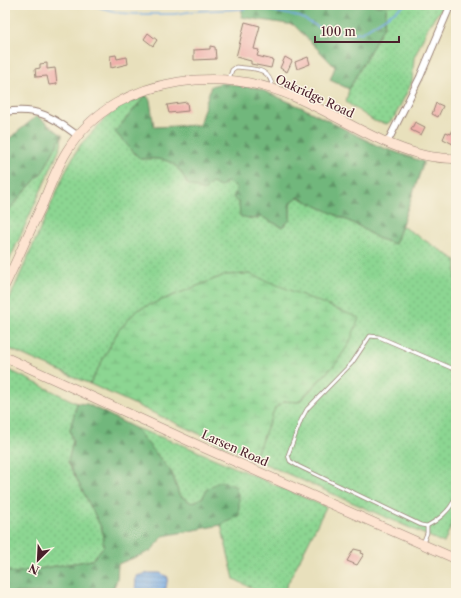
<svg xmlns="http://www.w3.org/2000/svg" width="461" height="598" font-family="'Libre Caslon Text',serif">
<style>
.grass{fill:url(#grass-dots);stroke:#6b7a5e}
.forest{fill:url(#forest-firs);stroke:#5e6b54}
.wetland{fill:url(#wetland-marsh);stroke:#6b7a5e}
.water{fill:url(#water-rules);stroke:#606487}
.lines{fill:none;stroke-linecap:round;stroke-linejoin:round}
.stream{stroke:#76aae3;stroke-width:1.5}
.building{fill:#efb0ab}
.lane-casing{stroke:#998074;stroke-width:4.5}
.street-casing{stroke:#998074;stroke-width:8}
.secondary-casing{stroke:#998074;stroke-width:10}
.lane{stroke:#fff;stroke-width:3}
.street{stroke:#fff;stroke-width:6}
.secondary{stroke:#fde4d1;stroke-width:9}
.labels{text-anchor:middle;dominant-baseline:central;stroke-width:3;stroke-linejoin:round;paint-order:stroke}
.street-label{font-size:12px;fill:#4a1f2b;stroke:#fcf5e5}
</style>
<defs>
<pattern id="grass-dots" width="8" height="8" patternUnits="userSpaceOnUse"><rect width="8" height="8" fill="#8cd692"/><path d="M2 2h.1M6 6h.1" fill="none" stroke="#7ab77e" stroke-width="1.8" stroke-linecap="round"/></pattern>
<pattern id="forest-firs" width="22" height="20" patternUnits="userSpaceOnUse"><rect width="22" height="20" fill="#71b77c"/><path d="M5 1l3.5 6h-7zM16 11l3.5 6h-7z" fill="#5f9466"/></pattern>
<pattern id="wetland-marsh" width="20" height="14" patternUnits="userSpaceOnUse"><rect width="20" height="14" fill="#8cd692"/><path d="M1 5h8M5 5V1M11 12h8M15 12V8" fill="none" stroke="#7ab77e"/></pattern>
<pattern id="water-rules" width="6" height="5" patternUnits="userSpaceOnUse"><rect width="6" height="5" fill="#76aae3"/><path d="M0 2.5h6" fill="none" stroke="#638ab8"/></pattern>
</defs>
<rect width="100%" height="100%" fill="#fcf5e5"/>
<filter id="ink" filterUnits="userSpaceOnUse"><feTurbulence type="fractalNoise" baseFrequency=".025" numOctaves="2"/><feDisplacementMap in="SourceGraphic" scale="8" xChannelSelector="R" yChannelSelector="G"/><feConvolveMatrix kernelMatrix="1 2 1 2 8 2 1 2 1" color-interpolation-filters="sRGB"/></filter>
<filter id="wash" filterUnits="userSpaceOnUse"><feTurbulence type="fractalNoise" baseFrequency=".012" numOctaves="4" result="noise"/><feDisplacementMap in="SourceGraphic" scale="16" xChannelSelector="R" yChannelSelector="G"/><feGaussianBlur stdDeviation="0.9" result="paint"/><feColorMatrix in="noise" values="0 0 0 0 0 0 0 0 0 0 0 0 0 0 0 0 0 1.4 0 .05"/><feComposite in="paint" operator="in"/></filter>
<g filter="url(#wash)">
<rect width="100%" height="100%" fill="#e8e0bc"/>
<g class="grass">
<path d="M387,5h57l-15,20 -15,33 -2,24 -18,36 -7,6 -13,-3 -28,-19 3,-13 35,-63z"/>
<path d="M146,95l-31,37 25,27c25,-1 37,0 47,25l41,-2 10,5 1,16 13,16 10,-2 20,10 8,-7v-17l8,-6 59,28 22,14 16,5 7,-18 54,34v254l-12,29 -190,-84 21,-51 10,-7 14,1 37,-39 13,-19 -99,-70 -25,1 -88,35 -19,21 -28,53 -85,-37v-38l63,-143 13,-22 33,-35z"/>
<path d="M62,135l-1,11 -56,124v-56l38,-43z"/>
<path d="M5,368l72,35 -7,27 3,11 -5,21 34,67 2,17 -12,14 -78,13 -9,-3z"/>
<path d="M135,428l48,17 143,62 -43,86h-22l-27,-14 -13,-54 18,-9 -32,-27 -4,8 -11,6 -13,-8 -7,-22z"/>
</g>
<g class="forest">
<path d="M243,5h144l-3,21 -35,63 -19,-9 5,-13 -41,-42 -53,-8z"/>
<path d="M222,83l35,5 46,20 75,38 46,16 -29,82 -16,-5 -22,-14 -59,-28 -8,6v17l-8,7 -20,-10 -10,2 -12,-3 -1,-13 -6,-5 4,-11 -9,-5 -8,5 -8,-4 -8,8 -17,-7c-10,-25 -22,-26 -47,-25l-25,-27 31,-37 4,5 4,27 45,-2 12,-39z"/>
<path d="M37,116l25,19 -19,36 -38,43v-72z"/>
<path d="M77,403l10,1 48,24 37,45 7,22 13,8 11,-6 4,-8 13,-8 15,5 4,12v18l-18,9 -58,11 -12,15 -33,13 -1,15 -5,14h-107v-23l9,3 78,-13 12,-14 -2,-17 -34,-67 5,-21 -3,-11z"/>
</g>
<path class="wetland" d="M250,274l109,44 -10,26 -13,19 -38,39 -13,-1 -10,7 -21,51 -164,-75 28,-53 19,-21 88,-35z"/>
<path class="water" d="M149,573h11l8,4 -3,16h-30l1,-17z"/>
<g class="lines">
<path class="stream" d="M91,5l29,8 15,1h39l22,-3 48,-2 5,-3 51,11 24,13 30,4 4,-2 3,1 44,-28"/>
</g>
<g id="blocks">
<g class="building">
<path d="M245,22l15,4 -6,23 5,1 -2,6 16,4 -2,8 -20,-4v-3l-15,-4z"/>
<path d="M148,33l9,7 -4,6 -9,-7z"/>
<path d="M210,46l5,1 1,12 -22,1v-10l16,-1z"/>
<path d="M116,55l1,4 10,-2 1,7 -17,4 -1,-12z"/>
<path d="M285,57l7,4 -5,11 -7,-4z"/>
<path d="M308,57l2,7 -13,5 -2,-7z"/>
<path d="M47,63v6l8,-1 2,16 -8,1 -2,-9 -11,1 -1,-8 5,-1v-4z"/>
<path d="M187,102l1,9 -19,2 -2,-8z"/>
<path d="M436,103l7,3 -5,11 -6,-3z"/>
<path d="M415,122l10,5 -4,8 -10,-5z"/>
<path d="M456,122v20l-2,-1 -1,3 -10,-5 3,-7 5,2z"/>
<path d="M354,549l8,2 -1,2 3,1 -7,11 -10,-4z"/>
</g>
</g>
</g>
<g filter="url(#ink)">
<use href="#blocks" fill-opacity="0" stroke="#998074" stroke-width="1"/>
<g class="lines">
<defs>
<g id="lane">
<path d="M229,79l3,-9 4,-3c19,2 33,0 37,21"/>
<path d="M456,370l-77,-33 -9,-1 -18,27 -45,46 -6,11 -13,35 2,6 8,5 123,59 6,1c13,-7 24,-16 29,-30"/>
<path d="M423,543l4,-10v-7"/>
</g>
<g id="street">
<path d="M5,112c33,-5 48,5 73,24"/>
<path d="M387,143l33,-66 28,-66"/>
</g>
<g id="secondary">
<path d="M5,285c13,-27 25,-55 38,-82 7,-18 14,-36 24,-52 25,-41 67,-62 112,-69 41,-6 80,-1 118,16 42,18 81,46 126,57 11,3 22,3 33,4"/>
<path d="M5,357l197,90 254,112"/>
</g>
</defs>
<use href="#lane" class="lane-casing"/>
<use href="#street" class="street-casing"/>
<use href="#secondary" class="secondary-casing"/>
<use href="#lane" class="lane"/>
<use href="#street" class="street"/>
<use href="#secondary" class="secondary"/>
</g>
</g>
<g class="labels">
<g class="street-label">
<text transform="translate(315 96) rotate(25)">Oakridge Road</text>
<text transform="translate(235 448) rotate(24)">Larsen Road</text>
</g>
</g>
<rect width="461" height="598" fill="none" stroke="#fcf5e5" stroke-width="20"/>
<g transform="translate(38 560) rotate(204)" stroke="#fcf5e5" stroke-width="3" paint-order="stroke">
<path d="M0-3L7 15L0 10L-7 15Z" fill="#4a1f2b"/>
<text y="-6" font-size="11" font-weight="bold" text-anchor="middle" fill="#4a1f2b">N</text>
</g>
<path d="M315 36v6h84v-6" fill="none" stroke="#4a1f2b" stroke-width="2"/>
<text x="321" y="36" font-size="12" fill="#4a1f2b" stroke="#fcf5e5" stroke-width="3" paint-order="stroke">100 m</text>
</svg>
